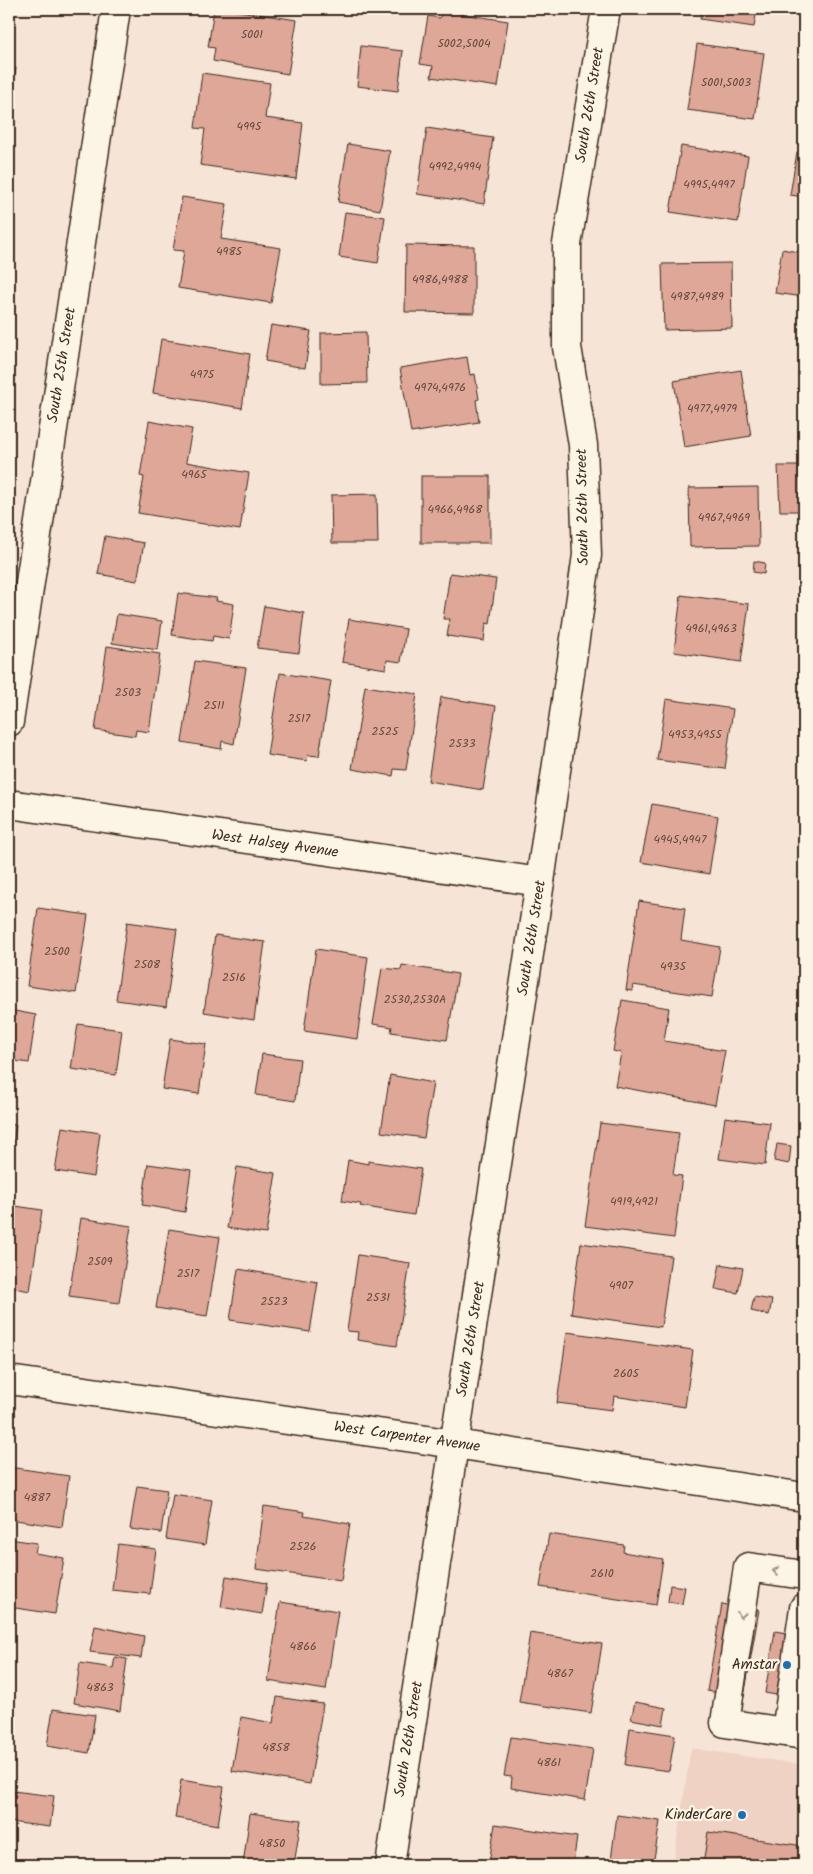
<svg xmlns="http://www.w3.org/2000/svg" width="813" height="1874" font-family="Kalam,sans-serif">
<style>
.built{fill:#efd2c3}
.building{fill:#dfa798;stroke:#3b2a1e}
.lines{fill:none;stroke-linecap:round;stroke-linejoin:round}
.minor-casing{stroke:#3b2a1e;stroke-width:31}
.minor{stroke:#fcf5e5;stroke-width:28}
.oneway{stroke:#9c9082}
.poi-dot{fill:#1f6fb2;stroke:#fcf5e5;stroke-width:2}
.labels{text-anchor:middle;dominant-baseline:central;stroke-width:4.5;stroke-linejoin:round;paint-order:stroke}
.number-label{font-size:12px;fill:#64493c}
.street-label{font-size:15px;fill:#3b2a1e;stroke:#fcf5e5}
.poi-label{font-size:15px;fill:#3b2a1e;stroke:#fcf5e5;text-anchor:end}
</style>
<rect width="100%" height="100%" fill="#f6e5d6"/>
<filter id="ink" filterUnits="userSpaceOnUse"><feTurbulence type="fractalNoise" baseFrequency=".02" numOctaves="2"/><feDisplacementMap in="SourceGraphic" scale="10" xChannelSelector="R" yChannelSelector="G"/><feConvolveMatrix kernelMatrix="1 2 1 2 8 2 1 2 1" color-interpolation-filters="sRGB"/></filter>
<g filter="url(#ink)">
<path class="built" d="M691,1748l113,17v100h-131z"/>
<g class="building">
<path d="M214,9h11l72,11 -9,54 -75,-13 2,-13 -7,-1z"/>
<path d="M702,9h55l-3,18 -54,-8z"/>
<path d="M442,11l66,10 -10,66 -67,-10 2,-11 -13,-2 8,-48 12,2z"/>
<path d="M697,44l67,9 -9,66 -68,-9z"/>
<path d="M361,46l42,5 -5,40 -41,-5z"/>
<path d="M9,67l7,1 -7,46z"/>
<path d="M202,73l68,10 -5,35 38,5 -7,56 -96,-14 5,-36 -10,-1z"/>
<path d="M427,128l66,10 -9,66 -67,-10z"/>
<path d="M348,144l42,7 -10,59 -42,-8z"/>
<path d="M681,146l67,10 -10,66 -68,-10z"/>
<path d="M797,152l7,1v44l-14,-2z"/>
<path d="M182,197l45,7 -6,35 60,9 -10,55 -93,-15 6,-37 -11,-1z"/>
<path d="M345,212l40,5 -7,46 -39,-6z"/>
<path d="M406,245l68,1v67l-69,-1z"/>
<path d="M782,249l22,4v44l-29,-4z"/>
<path d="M731,263l1,65 -68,2 -2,-66z"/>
<path d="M271,325l40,6 -6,37 -40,-7z"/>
<path d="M366,332l1,51 -46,1v-51z"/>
<path d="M161,339l89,15 -8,54 -89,-15z"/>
<path d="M467,357l3,18 5,-1 4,25 -3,1 3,22 -68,11 -11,-65z"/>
<path d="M741,370l10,66 -67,11 -10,-66z"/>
<path d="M149,421l43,8 -6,33 63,11 -9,57 -102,-17 6,-36 -4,-1z"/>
<path d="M778,466h26v45h-24z"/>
<rect x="421" y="476" width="69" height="67"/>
<path d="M758,487l1,59 -69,1 -1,-59z"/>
<path d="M377,494l1,49h-46l-1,-48z"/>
<path d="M105,536l39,7 -7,38 -39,-7z"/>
<path d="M754,561l11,2 -1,11 -11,-2z"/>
<path d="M450,573l46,6 -6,45 -4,-1 -2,18 -37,-5 3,-17h-7z"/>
<path d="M178,593l39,5 -1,3 18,3 -5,35 -16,-3 -1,5 -40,-6z"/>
<path d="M681,595l68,9 -8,58 -67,-10z"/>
<path d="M264,606l40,7 -5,40 -42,-5z"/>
<path d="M117,614l45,7 -4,29 -46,-7z"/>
<path d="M349,619l57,10 -5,33 -14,-2 -1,9 -44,-7z"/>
<path d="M107,646l53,8 -11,78 -13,-2 -1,6 -40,-6z"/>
<path d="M195,661l51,7 -12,76 -12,-3 -1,8 -39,-7z"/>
<path d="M280,673l51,8 -12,75 -11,-1 -1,6 -40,-6z"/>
<path d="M365,686l52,8 -11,76 -12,-1 -1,7 -41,-7z"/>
<path d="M441,697l55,9 -13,84 -55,-9z"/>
<path d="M666,699l67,10 -8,60 -68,-9z"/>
<path d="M652,804l66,12 -9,58 -68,-12z"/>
<path d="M639,901l46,7 -4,32 39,7 -8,50 -79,-12 -1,6 -6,-1z"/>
<path d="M38,908l50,7 -12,78 -49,-7z"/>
<path d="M127,922l50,7 -11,78 -50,-7z"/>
<path d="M215,935l50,7 -11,78 -50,-8z"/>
<path d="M316,949l52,8 -11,82 -53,-8z"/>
<path d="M402,965l56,9 -11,66 -56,-8 1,-5 -19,-3 9,-56 19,2z"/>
<path d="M622,1000l47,8 -5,33 61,10 -10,54 -100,-19 6,-33 -8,-2z"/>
<path d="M9,1010l27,5 -7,48 -20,-3z"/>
<path d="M78,1024l44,6 -6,45 -45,-6z"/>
<path d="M170,1039l36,5 -7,50 -37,-5z"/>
<path d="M262,1054l38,5 -5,42 -39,-6z"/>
<path d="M390,1075l43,8 -9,55 -43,-6z"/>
<path d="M725,1117l45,6 -5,42 -46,-6z"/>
<path d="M600,1123l79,10 -6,42 9,1 -8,62 -89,-12z"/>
<path d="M9,1124l7,1 -7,42z"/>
<path d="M62,1127l38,6 -6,44 -39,-6z"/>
<path d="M777,1144l14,2 -2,18 -15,-3z"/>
<path d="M348,1160l20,4v-3l53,8 -7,46 -54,-9 1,-2 -19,-3z"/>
<path d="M148,1164l43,6 -6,42 -43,-7z"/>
<path d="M237,1167l39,6 -10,61 -39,-6z"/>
<path d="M9,1205l33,5 -12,81 -21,-4z"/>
<path d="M81,1218l50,8 -12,77 -50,-7z"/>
<path d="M169,1229l51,8 -13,79 -51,-8z"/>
<path d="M581,1243l90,13 -10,71 -90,-13z"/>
<path d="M358,1255l52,8 -13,83 -40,-6 1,-8 -11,-1z"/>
<path d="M720,1264l23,4 -5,25 -23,-4z"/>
<path d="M238,1269l80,13 -8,50 -80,-12z"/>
<path d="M754,1297l18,3 -3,15 -18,-4z"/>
<path d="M567,1332l126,18 -8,57 -71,-11 -2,14 -55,-7z"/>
<path d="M9,1467l60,9 -7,51 -53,-8z"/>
<path d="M137,1486l30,4 -6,43 -31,-4z"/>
<path d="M173,1494l39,6 -7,45 -39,-6z"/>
<path d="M264,1506l41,6 -1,4 46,8 -9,57 -85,-12z"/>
<path d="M549,1534l75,11 -1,7 40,7 -7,46 -116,-18z"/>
<path d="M9,1539l28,4 -2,10 29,5 -9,56 -46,-7z"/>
<path d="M118,1544l38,5 -6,45 -38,-4z"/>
<path d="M226,1576l41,7 -5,31 -41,-7z"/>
<path d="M670,1585l15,2 -3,17 -14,-2z"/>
<path d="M280,1602l58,9 -12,79 -58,-9z"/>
<path d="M722,1604l37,6 -15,87 -37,-6z"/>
<path d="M95,1626l49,10 -3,22 -51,-6z"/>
<path d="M775,1631l29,5v64l-39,-7z"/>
<path d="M530,1633l72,11 -11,69 -72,-11z"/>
<path d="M115,1657l12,2 -7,52 -46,-8 6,-40 33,5z"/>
<path d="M277,1697l46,7 -13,80 -78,-13 9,-54 32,6z"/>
<path d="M635,1702l31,6 -3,17 -32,-6z"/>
<path d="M53,1709l42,6 -6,38 -42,-7z"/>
<path d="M630,1728l45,7 -6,36 -44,-6z"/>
<path d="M511,1737l82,12 -8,51 -74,-12 1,-11 -8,-1z"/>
<path d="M181,1780l43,7 -6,38 -43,-7z"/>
<path d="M13,1791l41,5 -4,31 -41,-5z"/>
<path d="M250,1813l51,7 -7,45h-51z"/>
<path d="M617,1815l43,6 -7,44 -42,-5z"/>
<path d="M495,1824l82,13 -4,28h-77l-7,-2z"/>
<path d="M708,1832l96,14v19h-101z"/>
</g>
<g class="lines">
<defs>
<g id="minor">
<path d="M9,722l107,-713"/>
<path d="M9,804l531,78"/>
<path d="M9,1380l446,64 349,53"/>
<path d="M804,1575l-56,-8 -23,156 79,12"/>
<path d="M786,1732l18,-124"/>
<path d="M390,1865l150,-983 47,-327 -4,-110 -16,-98v-103l39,-235"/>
</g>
</defs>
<use href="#minor" class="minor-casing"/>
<use href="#minor" class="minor"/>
</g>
<defs><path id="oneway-chevron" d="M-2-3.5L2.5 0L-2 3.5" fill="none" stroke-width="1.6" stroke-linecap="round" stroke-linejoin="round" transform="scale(1.25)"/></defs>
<g class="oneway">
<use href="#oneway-chevron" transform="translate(776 1571) rotate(-171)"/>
<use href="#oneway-chevron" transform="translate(741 1615) rotate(99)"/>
</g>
</g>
<g class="poi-dot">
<circle cx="787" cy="1665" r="5"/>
<circle cx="742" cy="1815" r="5"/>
</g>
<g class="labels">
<g class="number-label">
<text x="252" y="34">5001</text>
<text x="464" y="43">5002,5004</text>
<text x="726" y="82">5001,5003</text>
<text x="249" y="126">4995</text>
<text x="455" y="166">4992,4994</text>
<text x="709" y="184">4995,4997</text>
<text x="229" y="251">4985</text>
<text x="440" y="279">4986,4988</text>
<text x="697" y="296">4987,4989</text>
<text x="202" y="374">4975</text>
<text x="440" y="387">4974,4976</text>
<text x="712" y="408">4977,4979</text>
<text x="194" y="474">4965</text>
<text x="455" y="509">4966,4968</text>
<text x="724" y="517">4967,4969</text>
<text x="711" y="628">4961,4963</text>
<text x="128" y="692">2503</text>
<text x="214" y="705">2511</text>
<text x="299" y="718">2517</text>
<text x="385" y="731">2525</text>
<text x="695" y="734">4953,4955</text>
<text x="462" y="743">2533</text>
<text x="680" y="839">4945,4947</text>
<text x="57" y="951">2500</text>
<text x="147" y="964">2508</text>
<text x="673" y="966">4935</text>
<text x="234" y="977">2516</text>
<text x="415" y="999">2530,2530A</text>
<text x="634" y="1201">4919,4921</text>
<text x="100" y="1261">2509</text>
<text x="188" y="1273">2517</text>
<text x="621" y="1285">4907</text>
<text x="378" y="1297">2531</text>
<text x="274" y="1301">2523</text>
<text x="626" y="1373">2605</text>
<text x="37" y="1497">4887</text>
<text x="303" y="1546">2526</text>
<text x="602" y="1573">2610</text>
<text x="303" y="1646">4866</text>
<text x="560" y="1673">4867</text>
<text x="100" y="1687">4863</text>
<text x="276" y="1747">4858</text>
<text x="549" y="1762">4861</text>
<text x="272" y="1843">4850</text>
</g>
<g class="street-label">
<text transform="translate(590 105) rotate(-81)">South 26th Street</text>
<text transform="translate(62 365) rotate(-81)">South 25th Street</text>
<text transform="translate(583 507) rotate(-91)">South 26th Street</text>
<text transform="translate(275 844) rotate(8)">West Halsey Avenue</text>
<text transform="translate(532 938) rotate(-81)">South 26th Street</text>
<text transform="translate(471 1339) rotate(-81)">South 26th Street</text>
<text transform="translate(407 1437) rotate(8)">West Carpenter Avenue</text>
<text transform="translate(409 1739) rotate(-81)">South 26th Street</text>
</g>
<g class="poi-label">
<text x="777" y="1665">Amstar</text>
<text x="732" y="1815">KinderCare</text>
</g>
</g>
<rect width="813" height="1874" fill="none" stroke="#fcf5e5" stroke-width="30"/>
<rect x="15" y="15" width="783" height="1844" fill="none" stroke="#3b2a1e" stroke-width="2" filter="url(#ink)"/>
</svg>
